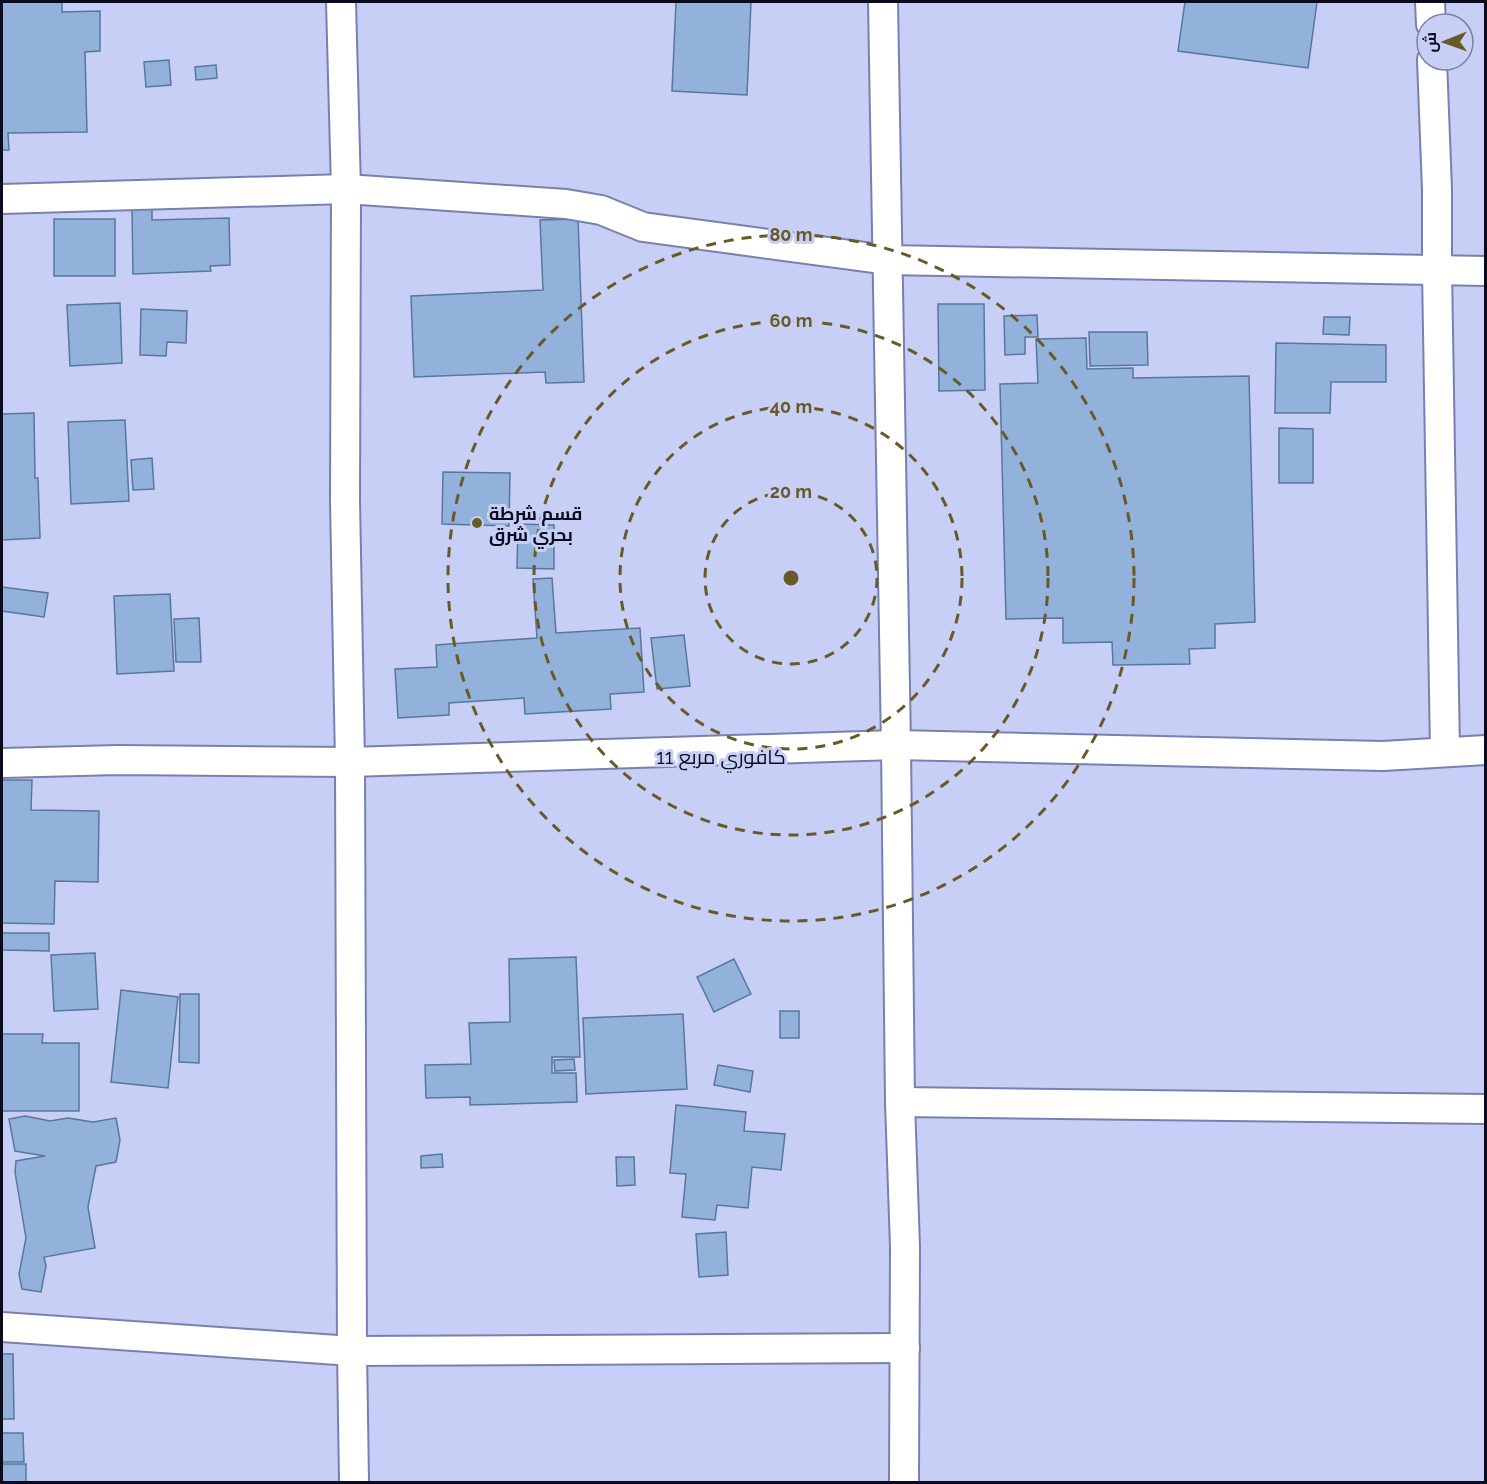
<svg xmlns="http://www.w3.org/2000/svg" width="1487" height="1484" font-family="Raleway,Cairo,sans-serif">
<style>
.building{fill:#93b2db;stroke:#59769c;stroke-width:1.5}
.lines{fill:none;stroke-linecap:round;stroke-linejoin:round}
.street-casing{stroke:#7881ad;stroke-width:32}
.street{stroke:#fff;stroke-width:28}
.ring{fill:none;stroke:#675a27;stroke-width:3;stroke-dasharray:10 8}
.poi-dot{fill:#675a27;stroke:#c7cff6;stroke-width:2}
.labels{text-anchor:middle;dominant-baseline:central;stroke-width:6;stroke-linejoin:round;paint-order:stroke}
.poi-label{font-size:18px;font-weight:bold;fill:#0a0c1d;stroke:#c7cff6;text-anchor:start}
.neighbourhood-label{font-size:20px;fill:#0a0c1d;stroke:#c7cff6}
.centre{fill:#675a27;stroke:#c7cff6;stroke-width:3}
.ring-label{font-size:18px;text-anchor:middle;font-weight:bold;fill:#675a27;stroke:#c7cff6;stroke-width:6;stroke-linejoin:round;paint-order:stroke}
</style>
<rect width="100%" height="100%" fill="#c7cff6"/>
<g class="building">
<path d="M2,2h60v10l38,-1v40l-15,1 2,80 -79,1 1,17h-7z"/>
<path d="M676,2h75l-4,93 -75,-4z"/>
<path d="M1185,2h132l-9,66 -130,-17z"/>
<path d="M169,60l2,25 -25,2 -2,-25z"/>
<path d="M216,65l1,13 -21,2 -1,-13z"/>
<path d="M152,205v15l77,-2 1,47 -20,1 1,5 -78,3 -1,-68z"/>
<rect x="54" y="219" width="61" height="57"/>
<path d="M578,219l6,163 -38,1 -1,-11 -131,5 -3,-81 132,-6 -3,-70z"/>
<path d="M120,303l2,60 -52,3 -3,-61z"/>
<path d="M938,304h46l1,86 -46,1z"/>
<path d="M141,309l46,2 -1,32 -19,-1 -1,14 -26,-1z"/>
<path d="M1037,315l1,22h-13v17l-20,1 -1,-39z"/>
<path d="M1324,317h26l-1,18 -26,-1z"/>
<path d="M1089,332h58l1,33 -58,1z"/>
<path d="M1086,338l1,31 46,-1v10l116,-2 6,246 -40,2v24l-26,1 1,15 -77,1 -1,-23 -49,1v-25l-57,1 -6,-235 38,-1 -2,-44z"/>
<path d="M1276,343l110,2v37h-55l-1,31h-55z"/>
<path d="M34,413l1,65h3l2,60 -38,2v-126z"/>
<path d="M125,420l4,81 -58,3 -3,-82z"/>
<path d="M1279,428l34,1v54h-34z"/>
<path d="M152,458l2,31 -21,1 -2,-30z"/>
<path d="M443,472l67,1 -1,53 -67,-2z"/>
<path d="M518,524l36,1v44l-37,-1z"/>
<path d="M552,578l4,55 84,-5 4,64 -34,2 1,15 -86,5 -1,-16 -75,5v12l-51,3 -3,-49 42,-2 -1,-22 101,-7 -4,-59z"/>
<path d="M2,587l46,6 -4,24 -42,-6z"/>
<path d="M170,594l4,77 -57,3 -3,-78z"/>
<path d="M199,618l2,44h-25l-2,-43z"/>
<path d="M684,635l6,51 -33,3 -6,-51z"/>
<path d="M2,780h30l-1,30 68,1 -1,71 -43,-1 -1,43 -52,-1z"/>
<path d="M2,933h47v18l-47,-1z"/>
<path d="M95,953l3,56 -44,2 -3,-56z"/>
<path d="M576,957l4,100h-28v16h24l1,29 -107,3v-8l-44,1 -1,-33 46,-1 -2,-41 41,-1 -1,-63z"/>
<path d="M734,959l17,35 -37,18 -17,-35z"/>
<path d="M121,990l57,7 -10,91 -57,-6z"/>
<path d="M180,994h19v69l-20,-1z"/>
<rect x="780" y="1011" width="19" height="27"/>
<path d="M683,1014l4,75 -101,5 -3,-76z"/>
<path d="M2,1034h41l-1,9h37v68h-77z"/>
<path d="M574,1059l1,11 -20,1 -1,-11z"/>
<path d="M718,1065l35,6 -3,21 -36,-7z"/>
<path d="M676,1105l70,7 -2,19 41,3 -4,36 -29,-3 -4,41 -31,-3 -2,15 -33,-3 4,-43 -16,-1z"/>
<path d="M25,1116l25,5 18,-3 25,4 23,-4 4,22 -4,22 -20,4 -8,41 7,41 -51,9 2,9 -5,26 -19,-3 -3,-15 7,-36 -11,-66 1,-11 29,-5 -30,-5 -6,-32z"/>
<path d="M442,1154l1,13 -22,1v-12z"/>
<path d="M616,1157h18l1,28 -18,1z"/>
<path d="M726,1232l2,43 -29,2 -3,-43z"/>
<path d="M2,1354h11l1,65h-12z"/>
<path d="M2,1433h21l1,29h-22z"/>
<rect x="2" y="1464" width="24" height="18"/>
</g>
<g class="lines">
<defs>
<g id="street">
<path d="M341,2l5,187 -1,312 5,261 2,589 2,131"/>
<path d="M883,2l13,743 4,357 5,145 -1,235"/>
<path d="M1430,2l1,22"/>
<path d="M1432,60l5,130v80l8,482"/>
<path d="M2,199l344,-10 220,15 35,6 42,17 245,33 598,11"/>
<path d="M2,763l116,-3 232,2 546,-17 487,11 103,-6"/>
<path d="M900,1102l586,7"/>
<path d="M2,1327l350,24 553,-3"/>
</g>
</defs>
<use href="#street" class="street-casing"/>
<use href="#street" class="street"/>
</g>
<g class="ring">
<circle cx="791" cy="578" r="86"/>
<circle cx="791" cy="578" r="171"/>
<circle cx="791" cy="578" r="257"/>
<circle cx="791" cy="578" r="343"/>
</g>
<circle class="poi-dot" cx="477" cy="523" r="6"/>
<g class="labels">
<g class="poi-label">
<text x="489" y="513">قسم شرطة<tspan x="489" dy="21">بحري شرق</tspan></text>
</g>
<g class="neighbourhood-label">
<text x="721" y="757">كافوري مربع 11</text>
</g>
</g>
<circle cx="791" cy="578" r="9" class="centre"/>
<g class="ring-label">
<text x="791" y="241">80 m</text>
<text x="791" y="327">60 m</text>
<text x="791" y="413">40 m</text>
<text x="791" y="498">20 m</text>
</g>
<rect width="1487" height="1484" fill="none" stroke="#0a0c1d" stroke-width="6"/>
<g transform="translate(1445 42) rotate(269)"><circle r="28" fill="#c7cff6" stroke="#7b819f" stroke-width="1.5"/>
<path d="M0-4.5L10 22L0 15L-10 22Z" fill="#675a27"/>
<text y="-9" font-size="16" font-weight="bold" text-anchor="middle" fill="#0a0c1d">ش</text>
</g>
</svg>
